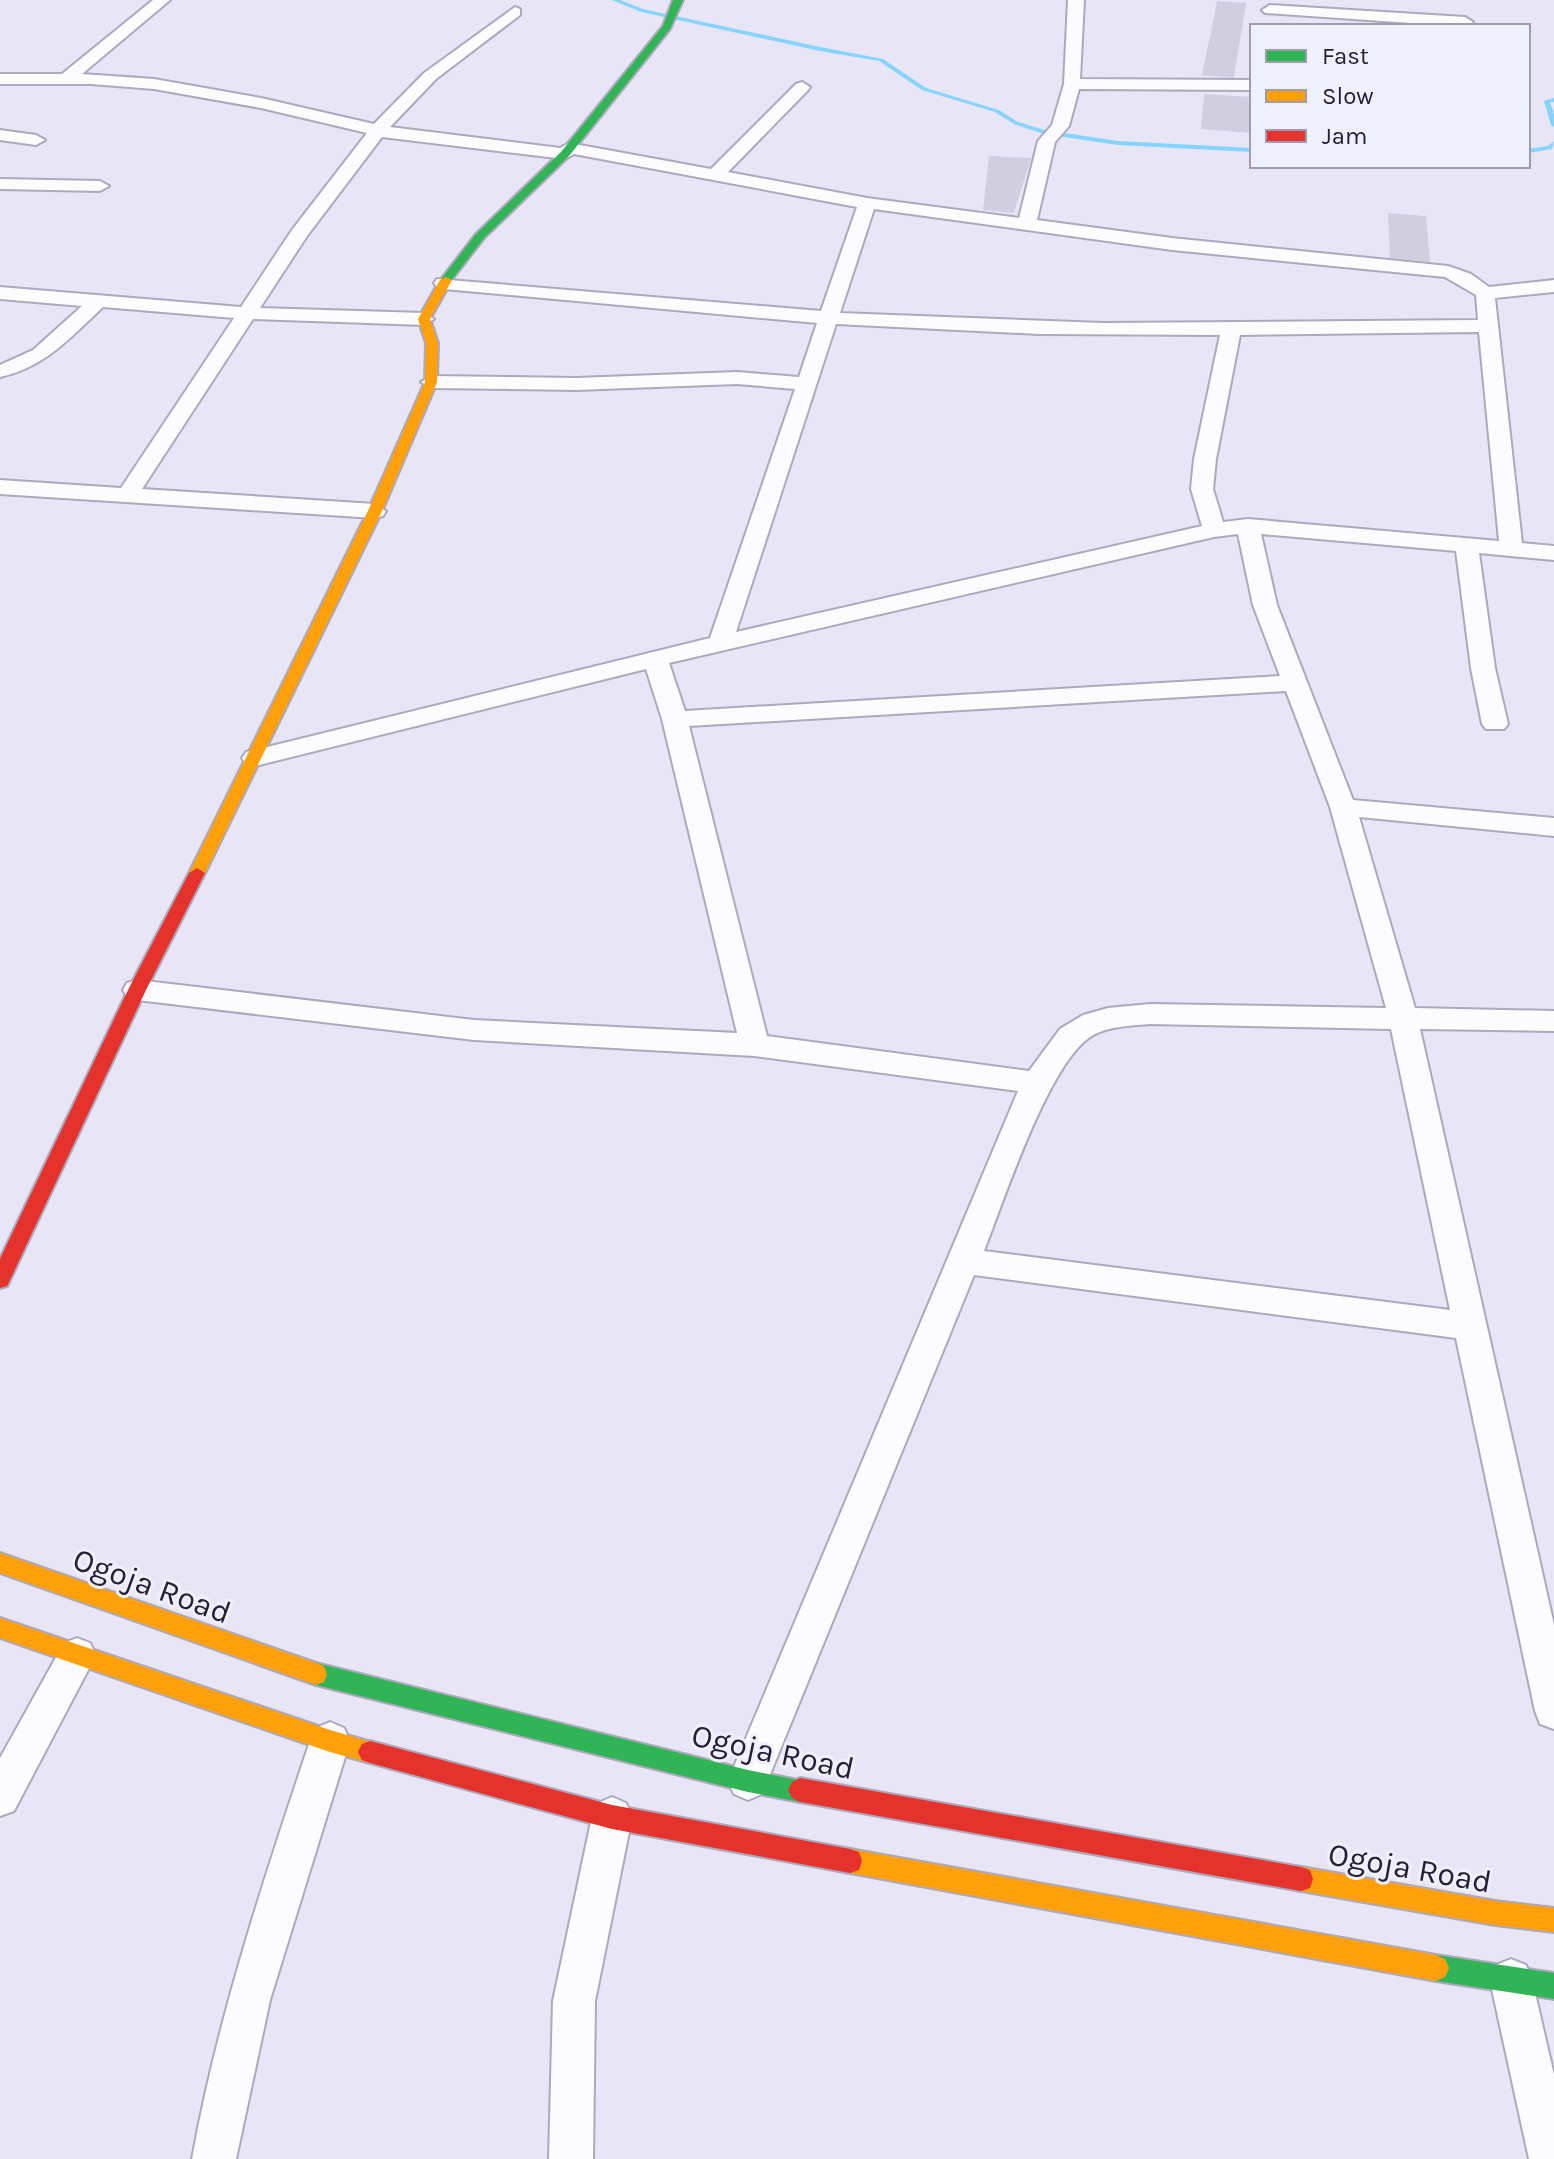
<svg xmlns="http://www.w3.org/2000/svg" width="1554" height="2159" font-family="Karla,sans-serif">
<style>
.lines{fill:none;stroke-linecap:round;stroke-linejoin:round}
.stream{fill:#84d4fb;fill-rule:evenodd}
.building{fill:#d0cedf;stroke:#d1cee3;stroke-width:2}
.street-casing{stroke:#aca9bc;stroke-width:4}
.fast-casing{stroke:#aca9bc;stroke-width:4}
.slow-casing{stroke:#aca9bc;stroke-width:4}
.jam-casing{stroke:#aca9bc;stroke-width:4}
.street{fill:#fcfbfe;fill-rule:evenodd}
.fast{fill:#30b455;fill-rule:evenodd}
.slow{fill:#ff9f0a;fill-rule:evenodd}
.jam{fill:#e5322d;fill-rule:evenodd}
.labels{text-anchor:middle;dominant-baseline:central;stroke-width:6;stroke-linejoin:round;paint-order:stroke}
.near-street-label{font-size:32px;fill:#24203a;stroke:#f0effd}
</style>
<rect width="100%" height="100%" fill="#e8e6f6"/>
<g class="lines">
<g class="stream">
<path d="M612,0h8l23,9 177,38 63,12 43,29 73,22 19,12 27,8 73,11 134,7v4l-134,-7 -74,-11 -30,-10 -19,-12 -73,-22 -43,-29 -59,-10 -179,-39z"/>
<path d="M1554,98v4h-4l4,12v13l-3,-2 -7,-24z"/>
<path d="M1554,141l-2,8 -24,4v-4l20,-3z"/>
</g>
</g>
<g class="building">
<path d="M1218,2l27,2 -12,73 -30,-3z"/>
<path d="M1205,95l45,3 -2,34 -46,-4z"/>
<path d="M990,157l40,2 -17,53 -29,-3z"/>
<path d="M1389,214l36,3 4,44 -38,-4z"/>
</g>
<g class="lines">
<defs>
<g id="street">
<path d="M153,0h17l-88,74 72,5 107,19 113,26 50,-51 91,-66 5,2v6l-84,64 -46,48 170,21 9,-5 142,26 85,-85 6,-2 8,5 -2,3 -80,82 139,26 152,20 19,-77 14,-16 12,-41 4,-84h16l-4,79 172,1v10l-173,-1 -10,37 -14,16 -18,78 135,18 276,28 23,8 18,13 65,-7v12l-59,6 27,245 32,3v14l-75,-7 16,115 13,56 -4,5h-18l-4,-5 -11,-56 -15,-117 -195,-17 16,71 76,195 201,18v18l-195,-19 56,191 139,3v20l-134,-2 134,596v104l-14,-5 -5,-13 -79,-373 -482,-63 -212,519 -14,6 -14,-6 -6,-13 290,-690 -264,-35 -280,-16 -337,-40 -10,-3 -4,-7 4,-7 10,-3 337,40 263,13 -75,-314 -16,-50 -391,97 -9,-2 -4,-6 4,-6 9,-2 455,-112 85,-249 -58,-5 -161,6 -145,-2 -10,-6 10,-6 145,2 161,-6 62,5 18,-54 -373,-34 -7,-2 -3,-4 3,-4 384,32 36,-104 -283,-53 -9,5 -183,-22 -75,99 -47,72 164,5 10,6 -10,6 -171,-6 -111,170 233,15 11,7 -3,5 -8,2 -375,-24v-14l121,8 113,-170 -131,-11c-33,31 -58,60 -103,70v-12l33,-15 49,-44 -82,-7v-12l241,20 51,-77 75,-97 -106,-25 -107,-19 -63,-5h-91v-10h62zM874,209l298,41 273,27 31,18 2,25 -375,3 -263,-10zM836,324l203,10 181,1 -26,124 -3,30 11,37 -466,106zM1479,332l20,209 -251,-22 -25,3 -10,-33 3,-30 24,-124zM1238,534l15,71 27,71 -595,35 -16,-48 545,-126zM1286,691l44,116 56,201 -236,-4 -42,4 -25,7 -23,14 -31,42 -262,-35 -78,-310zM1150,1024l241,5 59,281 -466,-59c20,-51 64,-186 106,-214 17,-11 40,-11 60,-13z"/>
<path d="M1270,5l195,12 8,5 -5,4h-14l-189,-13 -3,-3z"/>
<path d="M0,130l36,5 9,5 -9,5 -36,-5z"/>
<path d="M0,179l100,2 9,5 -9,5 -100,-2z"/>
<path d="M77,1638l13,5 6,12 -82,156 -14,5v-58l64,-115z"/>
<path d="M330,1722l14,6 6,13 -80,259 -34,159h-44c26,-143 72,-280 118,-418l6,-13z"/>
<path d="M612,1797l14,6 6,14 -37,184 -2,158h-44l4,-158 39,-184 6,-14z"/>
<path d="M1511,1959l15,6 6,15 22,95v84h-25l-39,-179 6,-15z"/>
</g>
<g id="fast">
<path d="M673,0h10l-13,29 -101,127 -85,82 -34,44h-8v-4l34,-44 85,-82 102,-126z"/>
<path d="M316,1663l432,107 60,12 4,8 -4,8 -8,4 -52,-10 -432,-107 -8,-3 -3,-8 3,-8z"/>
<path d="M1436,1955l118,18v26l-118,-18 -9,-4 -4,-9 4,-9z"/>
</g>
<g id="slow">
<path d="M446,277l6,3 -22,39 8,24 -1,39 -55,129 -177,362 -8,5 -6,-1 -2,-4 179,-362 57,-129 1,-39 -8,-24 22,-39z"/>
<path d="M0,1553l316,110 8,3 3,8 -3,8 -8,3 -316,-112z"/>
<path d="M0,1618l330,112 48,14 4,8 -4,8 -8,3 -40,-11 -330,-114z"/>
<path d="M850,1849l586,106 9,4 4,9 -4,9 -9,4 -586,-108 -9,-3 -3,-9 3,-9z"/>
<path d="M1301,1867l194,34 59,7v24l-59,-7 -194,-34 -9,-3 -3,-9 3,-9z"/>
</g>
<g id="jam">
<path d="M197,868l8,5 -59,117 -136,290 -3,6 -7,2v-29l128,-269 61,-117z"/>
<path d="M370,1741l242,64 238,44 9,3 3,9 -3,9 -9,3 -238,-44 -242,-66 -8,-3 -4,-8 4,-8z"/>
<path d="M800,1778l501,89 9,3 3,9 -3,9 -9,3 -501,-89 -8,-4 -4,-8 4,-8z"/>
</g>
</defs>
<use href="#street" class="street-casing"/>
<use href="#fast" class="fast-casing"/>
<use href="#slow" class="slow-casing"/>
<use href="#jam" class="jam-casing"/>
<use href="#street" class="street"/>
<use href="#fast" class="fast"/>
<use href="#slow" class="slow"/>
<use href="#jam" class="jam"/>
</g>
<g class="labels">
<g class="near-street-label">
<text transform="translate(152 1586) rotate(20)">Ogoja Road</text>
<text transform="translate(773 1752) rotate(12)">Ogoja Road</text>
<text transform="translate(1410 1868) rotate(10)">Ogoja Road</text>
</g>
</g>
<rect x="1250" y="24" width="280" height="144" fill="#f0effd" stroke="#9e9caf" stroke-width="2"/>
<rect x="1266" y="50" width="40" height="12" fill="#30b455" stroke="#9e9caf" stroke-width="2"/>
<text x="1322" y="64" font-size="24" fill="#24203a">Fast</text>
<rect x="1266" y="90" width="40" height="12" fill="#ff9f0a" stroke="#9e9caf" stroke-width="2"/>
<text x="1322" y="104" font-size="24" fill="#24203a">Slow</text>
<rect x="1266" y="130" width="40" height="12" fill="#e5322d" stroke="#9e9caf" stroke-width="2"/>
<text x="1322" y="144" font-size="24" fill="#24203a">Jam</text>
</svg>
